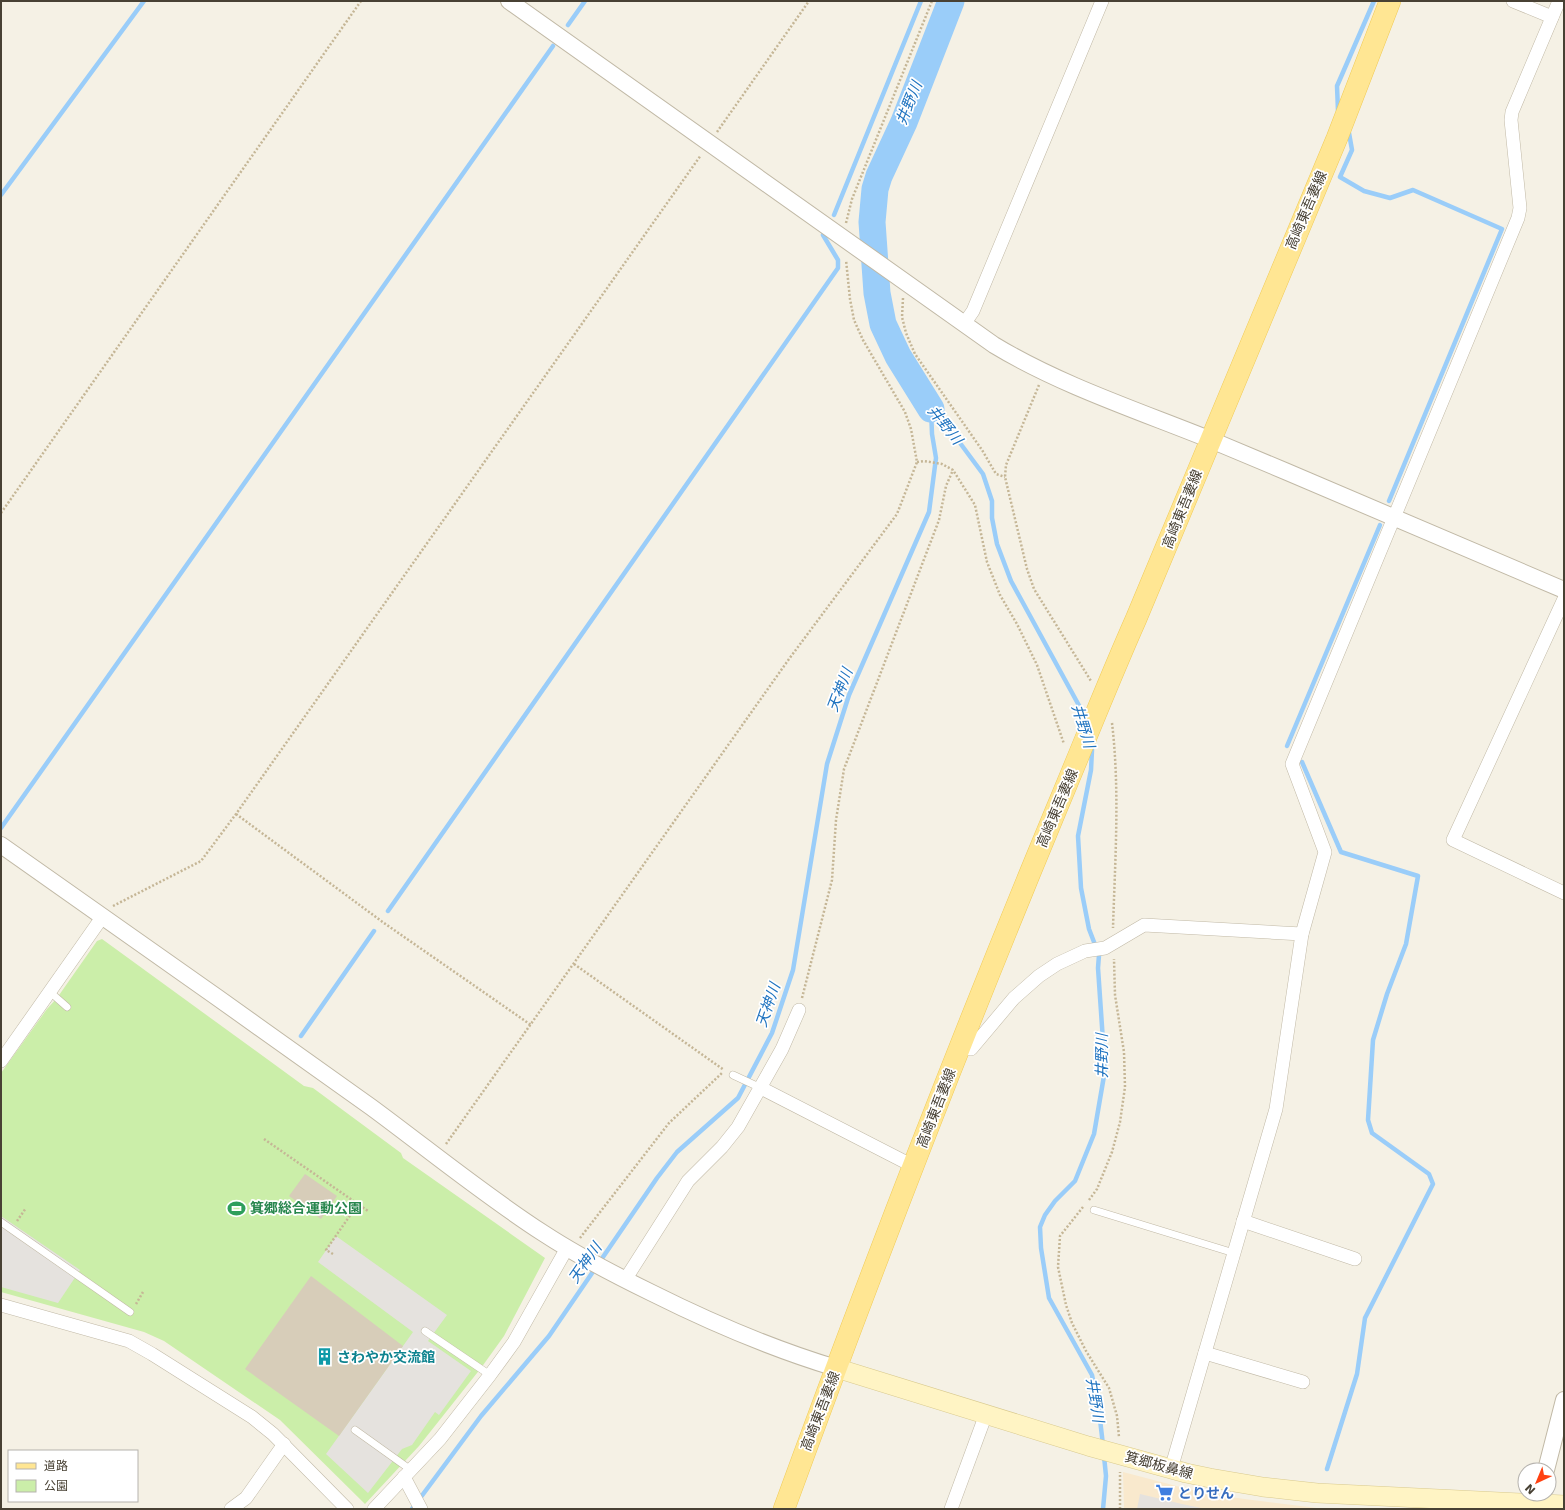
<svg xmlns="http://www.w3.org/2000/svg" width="1565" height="1510" font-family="'DejaVu Sans','Noto Sans JP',sans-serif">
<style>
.commercial{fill:#f9e9cd}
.green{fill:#cbeea9}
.parking{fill:#e5e2de}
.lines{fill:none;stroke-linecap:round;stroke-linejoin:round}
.stream{stroke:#9acdf9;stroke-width:4.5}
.river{stroke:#9acdf9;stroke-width:27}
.building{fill:#d7cdb9}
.service-casing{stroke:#c1b9a6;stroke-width:8}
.minor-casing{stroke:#c1b9a6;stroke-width:14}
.tertiary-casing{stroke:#c1b9a6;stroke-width:18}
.secondary-casing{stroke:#d9ca8f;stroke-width:20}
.primary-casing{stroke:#f1cb56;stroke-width:22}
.path{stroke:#c5b696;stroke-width:2.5;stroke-dasharray:2 2;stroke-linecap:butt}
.service{stroke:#fff;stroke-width:7}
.minor{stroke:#fff;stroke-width:13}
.tertiary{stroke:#fff;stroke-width:16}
.secondary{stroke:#fff4c4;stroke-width:19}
.primary{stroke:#ffe693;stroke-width:21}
.labels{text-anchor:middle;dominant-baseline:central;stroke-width:3.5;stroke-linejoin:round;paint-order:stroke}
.street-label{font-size:14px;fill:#484134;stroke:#fff}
.leisure-label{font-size:14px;font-weight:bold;fill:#27864d;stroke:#fff;text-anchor:start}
.culture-label{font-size:14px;font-weight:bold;fill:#0d838f;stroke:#fff;text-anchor:start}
.shop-label{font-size:14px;font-weight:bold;fill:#366cbe;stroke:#fff;text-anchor:start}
.water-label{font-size:15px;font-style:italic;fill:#2074c0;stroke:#fff}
</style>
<rect width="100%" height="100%" fill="#f5f1e5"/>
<path class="commercial" d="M1123,1472l61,16 45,9 96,12h-201z"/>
<path class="green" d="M102,939l202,147 9,2 88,65 2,5 142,100 -41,78 -23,32 -62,78 -54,58 -85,-84 -116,-79 -20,-9 -143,-40v-219l46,-64 10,-11 40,-57z"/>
<g class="parking">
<path d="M1,1216l79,54 -22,33 -57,-16z"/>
<path d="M336,1236l111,79 -19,26 43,30 -32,44 -4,-3 -23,33 -10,4 -34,44 -42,-39 87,-122 -95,-70z"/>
<path d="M1140,1494l42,10 24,5h-69z"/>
</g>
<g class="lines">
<g class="stream">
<path d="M568,25l17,-24"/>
<path d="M1338,111l-1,-25 37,-85"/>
<path d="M1349,133l3,17 -12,27 24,14 26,7 23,-8 89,39 -113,272"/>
<path d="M1,195l143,-194"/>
<path d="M834,215l87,-214"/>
<path d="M931,409l9,7 43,58 9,27v17l5,26 14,37 71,130 3,11"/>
<path d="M1091,745l1,5 -1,20 -13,66 3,52 8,41 10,26 -1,13 7,102 -11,64 -19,47 -20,20 -10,14 -5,12 1,21 8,50 43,77 7,36 4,34"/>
<path d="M1287,746l93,-221"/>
<path d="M1302,762l39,90 77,24 -12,68 -19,50 -14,46 -5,80 4,13 57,41 4,10 -68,134 -8,56 -30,95"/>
<path d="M1,828l552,-782"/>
<path d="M388,911l450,-643v-8l-15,-25"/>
<path d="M301,1036l73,-105"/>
<path d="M412,1509l69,-93 68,-80 108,-158 20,-26 61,-54 34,-65 21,-63 34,-206 22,-69 80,-183 7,-54 -4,-24 -1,-25"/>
<path d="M1103,1509l3,-33 -2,-20"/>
</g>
<path class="river" d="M931,409l-33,-53 -15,-32 -6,-31 -5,-71 3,-33 4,-13 25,-54 47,-121"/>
</g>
<g class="building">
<path d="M305,1174l32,22 -16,23 -32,-23z"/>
<path d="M311,1276l92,70 -64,90 -94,-67z"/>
</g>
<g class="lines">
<defs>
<g id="service">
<path d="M50,992l17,15"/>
<path d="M733,1075l28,13"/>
<path d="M1094,1210l140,43"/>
<path d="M1,1222l129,90"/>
<path d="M425,1331l65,44"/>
<path d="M355,1430l56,40"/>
</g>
<g id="minor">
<path d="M1513,1l39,16"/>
<path d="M964,324l9,-13 129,-310"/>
<path d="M1564,599l-111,241 111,53"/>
<path d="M960,1048l11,1 43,-51 25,-22 18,-12 28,-13 20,-3 39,-23 158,9"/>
<path d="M1,1061l102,-145"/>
<path d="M761,1088l152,78"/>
<path d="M1243,1221l112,38"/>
<path d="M625,1280l63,-99 34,-34 16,-20 44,-78 17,-39"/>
<path d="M1,1305l128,36 23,13 100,63 21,17 74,75"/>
<path d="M1205,1353l98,29"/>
<path d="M1171,1469l105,-360 26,-175 23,-82 -33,-88 226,-546 2,-10 -9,-88 1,-8 47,-111"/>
<path d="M404,1477l17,32"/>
<path d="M231,1509l15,-11 38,-54"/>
<path d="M374,1509l66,-70 50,-64 24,-33 53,-94"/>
<path d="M951,1509l35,-95"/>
</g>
<g id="tertiary">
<path d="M509,1l485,344c66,40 145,66 217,95 118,49 235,100 353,150"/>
<path d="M1,845c124,87 247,174 370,262 57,42 113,88 172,126 35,23 72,42 109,60 60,30 121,56 184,75"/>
<path d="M1546,1470l18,-70"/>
</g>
<path id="secondary" d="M836,1368l252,78 98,27 24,5 53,9 54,6 247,12"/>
<path id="primary" d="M784,1509c86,-235 176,-468 272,-699 27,-64 52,-128 80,-191l201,-481 53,-137"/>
</defs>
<use href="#service" class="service-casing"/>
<use href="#minor" class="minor-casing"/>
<use href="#tertiary" class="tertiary-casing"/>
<use href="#secondary" class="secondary-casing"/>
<use href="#primary" class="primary-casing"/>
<g class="path">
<path d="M717,132l92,-131"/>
<path d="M846,223l6,-24 80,-198"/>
<path d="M903,298l-1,19 4,16 9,21 67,96 14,24 9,3"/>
<path d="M1039,385l-33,80 -1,12 22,92 7,20 57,92"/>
<path d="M917,462l7,-1 18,3 11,6 22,35 12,57 13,33 17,29 20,41 27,79"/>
<path d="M1,513l360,-512"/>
<path d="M1112,723c8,68 3,137 1,205"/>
<path d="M236,814l148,109 147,102"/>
<path d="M113,906l88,-45 35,-47 465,-659"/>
<path d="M574,964l150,106"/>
<path d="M802,998l30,-118 4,-60 8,-51 95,-249 7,-34 7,-16"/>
<path d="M264,1139l104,72"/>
<path d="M446,1144l343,-485 108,-145 20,-52 -6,-33 -6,-17 -42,-72 -9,-20 -4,-21 -4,-39"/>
<path d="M1089,1200l8,-11 15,-37 8,-30 5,-35 -1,-35 -9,-57 -1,-36"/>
<path d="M1083,1207l-23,29 -2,31 8,38 6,18 14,28 23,37 8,28 2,21"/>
<path d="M17,1221l9,-13"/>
<path d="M580,1238l89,-115 53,-50"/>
<path d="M333,1254l-7,-4 32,-46"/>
<path d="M136,1304l7,-12"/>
<path d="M1120,1509v-37"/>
</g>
<use href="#service" class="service"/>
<use href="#minor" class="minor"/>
<use href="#tertiary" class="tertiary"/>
<use href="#secondary" class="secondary"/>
<use href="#primary" class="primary"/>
</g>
<defs>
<symbol id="stadium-bare" viewBox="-9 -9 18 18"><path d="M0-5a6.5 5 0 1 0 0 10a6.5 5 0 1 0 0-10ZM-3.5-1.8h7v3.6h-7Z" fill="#2e9e5b" stroke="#fff" stroke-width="2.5" paint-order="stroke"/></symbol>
<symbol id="building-bare" viewBox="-9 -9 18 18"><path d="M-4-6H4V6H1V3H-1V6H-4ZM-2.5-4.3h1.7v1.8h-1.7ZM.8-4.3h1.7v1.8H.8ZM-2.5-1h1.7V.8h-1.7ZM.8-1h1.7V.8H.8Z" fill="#0f9aa8" stroke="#fff" stroke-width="2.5" paint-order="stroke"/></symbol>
<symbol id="supermarket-bare" viewBox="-9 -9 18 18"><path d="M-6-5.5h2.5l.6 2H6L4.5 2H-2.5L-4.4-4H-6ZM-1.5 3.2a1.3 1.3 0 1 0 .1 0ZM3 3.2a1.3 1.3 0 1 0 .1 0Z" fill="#3f7fe0" stroke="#fff" stroke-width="2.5" paint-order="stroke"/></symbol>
</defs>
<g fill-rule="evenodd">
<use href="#stadium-bare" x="224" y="1196" width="25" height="25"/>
<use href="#building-bare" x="312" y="1344" width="25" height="25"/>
<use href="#supermarket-bare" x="1152" y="1480" width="25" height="25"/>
</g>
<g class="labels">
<g class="street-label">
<text transform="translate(1306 210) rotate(-67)">高崎東吾妻線</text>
<text transform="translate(1182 509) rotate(-68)">高崎東吾妻線</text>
<text transform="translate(1057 808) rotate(-67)">高崎東吾妻線</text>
<text transform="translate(936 1108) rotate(-69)">高崎東吾妻線</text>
<text transform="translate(820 1411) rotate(-69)">高崎東吾妻線</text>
<text transform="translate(1159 1465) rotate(15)">箕郷板鼻線</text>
</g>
<g class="leisure-label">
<text x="250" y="1208">箕郷総合運動公園</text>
</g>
<g class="culture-label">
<text x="337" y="1357">さわやか交流館</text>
</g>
<g class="shop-label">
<text x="1178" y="1493">とりせん</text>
</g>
<g class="water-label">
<text transform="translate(909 103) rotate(-68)">井野川</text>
<text transform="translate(945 425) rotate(51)">井野川</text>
<text transform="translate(840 690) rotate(-69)">天神川</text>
<text transform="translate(1083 726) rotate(73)">井野川</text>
<text transform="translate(768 1005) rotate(-71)">天神川</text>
<text transform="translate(1102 1056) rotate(-90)">井野川</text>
<text transform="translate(585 1263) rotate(-55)">天神川</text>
<text transform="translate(1095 1400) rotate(81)">井野川</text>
</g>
</g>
<rect width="1565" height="1510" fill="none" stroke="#484134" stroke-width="4"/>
<rect x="8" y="1450" width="130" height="52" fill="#ffffff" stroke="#b6b3ae"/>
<rect x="16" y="1463" width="20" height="6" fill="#ffe693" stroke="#b6b3ae"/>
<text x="44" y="1470" font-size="12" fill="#484134">道路</text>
<rect x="16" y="1480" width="20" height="12" fill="#cbeea9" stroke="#b6b3ae"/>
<text x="44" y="1490" font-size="12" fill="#484134">公園</text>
<g transform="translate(1537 1482) rotate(224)"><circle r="19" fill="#ffffff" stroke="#b6b3ae"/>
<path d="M0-3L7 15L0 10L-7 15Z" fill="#ff4111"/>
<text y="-6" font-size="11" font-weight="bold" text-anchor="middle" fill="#484134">N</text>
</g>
</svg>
